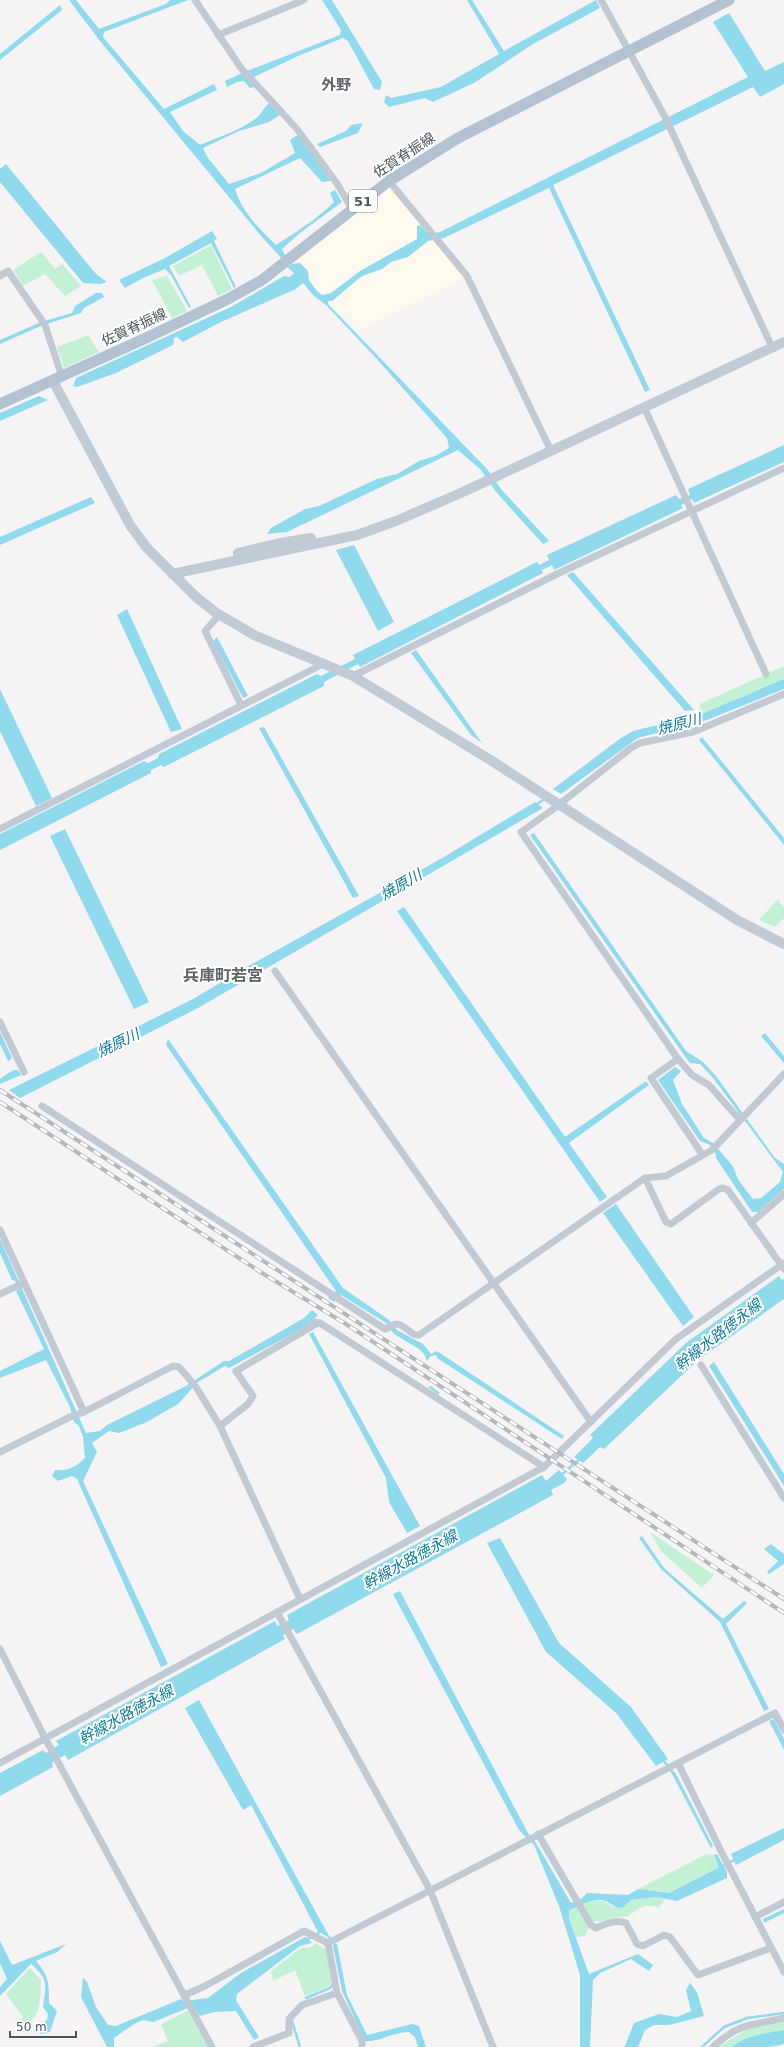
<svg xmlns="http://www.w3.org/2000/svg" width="784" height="2047" font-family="'DejaVu Sans','Noto Sans JP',sans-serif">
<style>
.commercial{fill:#fdf9ef}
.green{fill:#c3f1d5}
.water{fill:#90daee}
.pier{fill:#f5f3f3}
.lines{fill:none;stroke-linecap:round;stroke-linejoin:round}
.stream{stroke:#90daee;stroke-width:2.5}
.street{stroke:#c1cad2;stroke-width:7}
.secondary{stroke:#c1cbd6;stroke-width:10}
.primary{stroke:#b3c2d1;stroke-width:11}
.rail-casing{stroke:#b5b8bd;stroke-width:4}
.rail{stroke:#fff;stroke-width:2.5;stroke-dasharray:8;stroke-linecap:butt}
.labels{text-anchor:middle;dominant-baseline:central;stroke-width:4;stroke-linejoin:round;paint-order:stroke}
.shield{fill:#fff;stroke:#808990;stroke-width:1}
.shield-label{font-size:13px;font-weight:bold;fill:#4a5661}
.street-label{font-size:14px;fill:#4a5661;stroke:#fff}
.neighbourhood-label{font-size:15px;font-weight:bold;fill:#5f6368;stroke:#fff}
.water-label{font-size:15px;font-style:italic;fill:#0c7c9b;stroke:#fff}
.quarter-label{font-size:16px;font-weight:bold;fill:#5f6368;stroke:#fff}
</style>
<rect width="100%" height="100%" fill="#f5f3f3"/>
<path class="commercial" d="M388,186l77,92 -107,53 -43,-38 -22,-31z"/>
<g class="green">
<path d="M211,245l21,44 -14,7 -16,-31 -23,11 -6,-10z"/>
<path d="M41,252l14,17 7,-5 19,22 -16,10 -20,-22 -22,12 -10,-16z"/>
<path d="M167,276l20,35 -15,7 -20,-38z"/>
<path d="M131,322l6,11 -31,15 -5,-11z"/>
<path d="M88,335l11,17 -35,16 -7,-21z"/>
<path d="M784,666v13l-85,36 1,-11z"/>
<path d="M778,899l6,9v10l-9,9 -16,-7z"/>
<path d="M650,1532l64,43 -12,13 -41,-37z"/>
<path d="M707,1854l7,1 4,9v4l-49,25 -31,-4z"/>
<path d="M656,1897l9,2 -6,9c-13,-6 -22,1 -32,9 -15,-2 -19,6 -35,4l-7,15 -10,1 -6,-18v-9c17,-8 27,-16 44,-3l18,-7z"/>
<path d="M315,1943l11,7 6,31 -3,5 -24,10 -10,-26 -22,11 -2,-10 30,-23 11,-1z"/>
<path d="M30,1968l11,12c-1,20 1,43 -24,47l6,-10 -17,-23z"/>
<path d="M189,2010l19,37h-56l16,-6 -7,-17z"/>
<path d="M784,2021v9c-17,3 -38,5 -52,17h-14l33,-20z"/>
</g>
<g class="water">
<path d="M69,0h7l23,29 67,-25 4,-4h18l-84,32 -1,5 61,72 50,-25 3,6 -47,22 13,19 17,14c18,-8 39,-14 55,-26 7,-5 8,-11 14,-16l11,12 -11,7 -30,9 -36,17 5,10 21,26 32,-11 34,-20 -5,-13 8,-5 33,46 -9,1 -22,-24 -65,31c6,21 25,41 41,56 20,-13 41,-26 58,-43l-4,-9 5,-3 7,12 -42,31 -18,16 4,9 -3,2 -21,-23 -162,-196z"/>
<path d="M322,0h10l50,82 -2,8 -6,-1 -26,-48 -5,-3 -45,18 -50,24 6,7 -4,1 -6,-7 -7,1 -10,5 -2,-6 17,-8 98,-38 1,-5z"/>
<path d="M467,0h5l32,51 92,-51 4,8 -67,36 -59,39 -41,19 -8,-4 -36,9 -5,-5 2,-7 5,3 50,-11 58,-33z"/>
<path d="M60,5l2,5 -62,50v-6z"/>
<path d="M729,13l36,58 19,-9v22l-24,13 -7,-10 -200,98 97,205 -5,2 -96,-204 -105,50 -16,3 -20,16 -17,5 -9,7 -20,7 -30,25h-4v3l159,165 14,20 48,52 -6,3 -47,-52 -15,-22 -23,-20 -171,82 -20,2 4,-6 34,-19 14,-3 58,-27 20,-5 22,-13 16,-5 14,-8 -2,-10 -71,-80 -50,-53 -13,-10 -10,-12 -7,6 -75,33 -38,20 -6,-5 -3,1 -1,7 -57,28 -39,14 -4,-1 -26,13 1,1 -48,21v-8l39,-17 2,1 34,-17 1,-2 155,-71 53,-31 6,1 4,-4 -7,-6 5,-3 8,-1 8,8 1,9 8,11 5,4 9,-2 29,-22 57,-32v-13l3,-1 9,10 11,-3 308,-155 -35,-55z"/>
<path d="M363,123l-5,10 -38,14 -3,-3 29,-13 5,-6z"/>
<path d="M6,164l90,110 11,8 -7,2 -17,-1 -83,-101v-13z"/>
<path d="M212,231l5,8 -3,2 22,46 -2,1 -23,-45 -42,23 22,41 -2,1 -18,-33 -6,-6 -22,9 -18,10 -6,-8 46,-22z"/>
<path d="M96,293h6l2,4 -20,11 -3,5 -38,12 -43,19v-4l41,-18 31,-9 3,-7z"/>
<path d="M784,445v17l-90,41 -2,-4 -11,6 2,3 -129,62 -2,-5 -10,5 1,3 -183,94 -2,-3 -34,18v4l-160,81 -3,-2 -10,5v3l-151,77v-16l144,-73 4,2 10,-5 1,-4 158,-80 4,2 34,-17 -2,-4 184,-93 2,3 10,-5 -2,-5 129,-60 3,4 11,-4 -2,-6z"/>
<path d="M91,497l4,6 -95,42v-8z"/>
<path d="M354,545l40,77 -16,9 -42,-81z"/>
<path d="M573,572l121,138 -9,1 -118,-136z"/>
<path d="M127,609l48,105 7,15 -11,3 -54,-117z"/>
<path d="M217,637l31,59 -5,2 -30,-57z"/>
<path d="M416,650l66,93 -11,-8 -60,-82z"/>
<path d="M784,679v10l-77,31 -69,18 -77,56 -8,-5 68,-51 12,-7 66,-16z"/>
<path d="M0,689l52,109 -16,8 -36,-75z"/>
<path d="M264,727l95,169 -6,2 -94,-170z"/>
<path d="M702,737l82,101v7l-85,-105z"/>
<path d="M535,802l8,6 -345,200 -178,90 -11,-8 184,-91 59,-35 192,-107z"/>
<path d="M65,829l84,173 -15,7 -84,-173z"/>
<path d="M534,833l152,218 17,11 13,14 59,82 9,6v25l-26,23h-6l-36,-54c0,-11 -6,-14 -16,-17l-42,-61 17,-13 6,4 -8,9 9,24 22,34 9,5 19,22 7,16 14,18 8,-1 19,-16 3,-10 -70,-94 -13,-14 -10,-1 -6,-8 -154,-220z"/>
<path d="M404,907l161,230 81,-56 3,4 -80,58 38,54 -7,5 -203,-291z"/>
<path d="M0,1032l12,26 -4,3 -8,-17z"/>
<path d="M765,1033l19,23v7l-23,-27z"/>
<path d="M168,1039l175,249 46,32 8,10 26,14 8,10 6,-3 127,85 -2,3 -125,-81 -1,-3 -5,1 -4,5 -3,-7 -5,-5 -25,-15 -8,-11 -45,-28 -7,7 -6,-4 8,-7 -170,-246z"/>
<path d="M13,1070h5l3,5 -21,9v-5z"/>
<path d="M616,1204l78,113 -11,9 -80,-113z"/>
<path d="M0,1239l86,194 14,-2 7,-6 79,-39 38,-25h5l75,-43 8,-8 6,5 -11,11 -78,42 -4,-2 -27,16 -20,22 -31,18 -28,11 -10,-2 -17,12 5,9 -14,29 85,183 -7,3 -84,-188 -5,-3 -14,5 -6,-5 3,-6c13,1 21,-3 30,-12l-2,-21 -4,-11 -5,-4 -4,-15 -24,-47 -46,18v-7l44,-22 -28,-58 3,-2 -4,-8 -3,-1 -12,-27z"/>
<path d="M779,1276l3,4 2,-1v20l-86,61 -94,89 -4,-2 -17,16 -9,-6 19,-19 -3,-3 96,-92z"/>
<path d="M313,1332l107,194 -13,7 -18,-31 -3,-24 -77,-144z"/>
<path d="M714,1362l70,112v12l-75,-120z"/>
<path d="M559,1470l8,9 -3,4 -13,7 2,5 -256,139 -4,-5 -10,6 2,4 -217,121 -3,-5 -13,8 1,4 -53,29v-23l43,-23 3,3 13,-8 -3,-4 219,-120 2,5 12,-6 -2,-5 255,-140 4,6z"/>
<path d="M642,1536l22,32 59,51 21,-18 3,2 -21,21 43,85 -5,2 -44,-89 -59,-53 -22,-31z"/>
<path d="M500,1538l59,105 72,64 37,52 -12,7 -40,-53 -70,-61 -59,-109z"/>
<path d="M771,1544l13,10v10l-15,10 -2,-2 11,-11 -14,-12z"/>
<path d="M400,1591l128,242 8,10 35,60 9,-3 7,-7 41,2 10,-6 31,4 49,-25v-4l-4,-9 3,-1 10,18v6l-50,23 -21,-4 -25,3 -9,8c-8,-1 -10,-4 -17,-7 -11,-5 -26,5 -36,9v9l20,55 49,-20 15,11 -4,6 -18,-12 -31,14 -7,7 -3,67h-10v-72l-21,-69 -25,-61 -15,-15 -126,-236z"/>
<path d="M199,1700l130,236 -1,1 -7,-4 -12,7 3,3 -12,3 -63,48 -1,6 23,37 -5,3 -18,-29 -22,1 -14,4 -7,-10 -40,16 -10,-2 -9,4 -20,14v9h-7l-26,-50 2,-19 4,4 9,25 12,18 8,1 65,-27 4,4 7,-3 16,-2 33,-25 64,-36 3,1 10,-6 -67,-127 -8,5 -58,-102z"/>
<path d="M774,1719l10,20v11l-15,-29z"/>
<path d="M675,1772l38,74 -2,2 -39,-74z"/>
<path d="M784,1828v12l-48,25 -5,-11z"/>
<path d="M784,1909v4l-20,10 -1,-4z"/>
<path d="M0,1941l12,24 54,-21 -9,8 -21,9c13,15 13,22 13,42l8,8 -7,21 -8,2 -8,-3 13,-11 1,-6 -5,-7c3,-22 6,-28 -12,-43l-31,32v-9l7,-8 -7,-16z"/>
<path d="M337,1944l10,51 20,40 45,-11 7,2 7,21h-8l-3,-10 -6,-5c-16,0 -29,10 -44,9l-23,-50 -9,-45z"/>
<path d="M690,1983l7,9 7,24 -35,9h-15l-9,5 -7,17h-15l2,-1 9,-23 25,-9 18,3 14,-6 -5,-21z"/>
<path d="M784,2030v14l-14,3h-38c14,-12 35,-14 52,-17z"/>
</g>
<path class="pier" d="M76,378l-4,11 -22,12 -11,-5z"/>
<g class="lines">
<g class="stream">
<path d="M535,806l10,-8"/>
<path d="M430,1387l8,6"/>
<path d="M561,1475l19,-16"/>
<path d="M664,1761l9,12"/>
<path d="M723,1866l11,-6"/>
<path d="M329,1937l6,8"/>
<path d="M306,1998l24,-10 3,-4"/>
<path d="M292,2021l8,26"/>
<path d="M702,2047l22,-20 23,-9 37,-5"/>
</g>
<g class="street">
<path d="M195,0l46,68 56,61 39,53 16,27"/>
<path d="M601,0l64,117 107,230"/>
<path d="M218,35l86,-35"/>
<path d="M389,181l78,95 84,175"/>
<path d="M0,276l8,-5 37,54 17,52"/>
<path d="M644,407l122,267"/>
<path d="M219,615l-14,16 36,74"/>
<path d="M353,676l204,-102 227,-106"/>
<path d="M0,829l325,-166"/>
<path d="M275,971l316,451"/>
<path d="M0,1022l24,50"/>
<path d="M678,1059l-27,19 51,76"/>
<path d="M42,1106l343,223c4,-1 8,-5 12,-5 9,1 13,12 22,11l226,-157"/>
<path d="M740,1120l-31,-35 -17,-10 -14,-16 -157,-227 31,-22 79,-62 9,-5 53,-11 91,-38"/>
<path d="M751,1223l33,-29"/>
<path d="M0,1230l84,182"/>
<path d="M784,1269l-56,-79 -5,-2 -4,1 -48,35 -5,-2 -21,-44 21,-2 46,-26 72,-76"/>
<path d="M0,1294l24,-11"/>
<path d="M314,1322l6,1 224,144"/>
<path d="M701,1365l83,133"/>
<path d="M220,1426l28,-22 5,-8 -17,-25 80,-47"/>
<path d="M0,1452l70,-35 14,-5 89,-46 6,1 17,20 24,39 80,173"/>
<path d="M277,1612l153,278 63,157"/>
<path d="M0,1649l45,89 167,309"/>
<path d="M0,1763l544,-296 132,-128 108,-76"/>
<path d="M678,1763l97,-50 9,17"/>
<path d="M538,1834l53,91 5,3c10,-4 20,-9 30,-5l11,21 6,2 21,-11 6,2 28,38 73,-27"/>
<path d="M755,1917l29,-15"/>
<path d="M328,1943l350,-180 42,86 64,123"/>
<path d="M337,1993l25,48v6"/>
<path d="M185,1995l20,-9 99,-55 24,12"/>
<path d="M253,2047l36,-14v-14l13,-14 35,-12 -9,-50"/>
<path d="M713,2047c27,-25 38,-21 71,-29"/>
</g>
<g class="secondary">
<path d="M53,381l77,144 17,23 49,49 19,15 39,23 99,41 139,85 245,159 47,24"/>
<path d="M238,553l42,-10 31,-5"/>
<path d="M172,574l185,-39 39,-14 67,-29 321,-150"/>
</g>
<path class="primary" d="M0,404l146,-66 82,-39 34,-19 127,-99 69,-43 271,-138"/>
<defs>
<g id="rail">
<path d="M0,1090l784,509"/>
<path d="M0,1102l262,171 84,51 438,289"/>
</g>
</defs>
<use href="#rail" class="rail-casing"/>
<use href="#rail" class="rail"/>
</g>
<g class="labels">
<rect class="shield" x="349" y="190" width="28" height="22" rx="3"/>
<g class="shield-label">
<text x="363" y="201">51</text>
</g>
<g class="street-label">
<text transform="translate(404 155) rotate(-33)">佐賀脊振線</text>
<text transform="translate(134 327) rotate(-25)">佐賀脊振線</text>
</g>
<g class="neighbourhood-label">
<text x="336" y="85">外野</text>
</g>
<g class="water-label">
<text transform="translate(679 724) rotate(-14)">焼原川</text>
<text transform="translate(401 885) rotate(-30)">焼原川</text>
<text transform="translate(118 1043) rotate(-26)">焼原川</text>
<text transform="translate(718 1335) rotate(-38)">幹線水路徳永線</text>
<text transform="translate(410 1560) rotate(-29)">幹線水路徳永線</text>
<text transform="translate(126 1715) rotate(-29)">幹線水路徳永線</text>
</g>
<g class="quarter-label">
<text x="223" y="975">兵庫町若宮</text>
</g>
</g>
<path d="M10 2031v6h66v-6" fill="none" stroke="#4a5661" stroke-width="2"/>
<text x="16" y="2031" font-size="12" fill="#4a5661" stroke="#ffffff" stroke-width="3" paint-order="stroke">50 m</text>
</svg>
